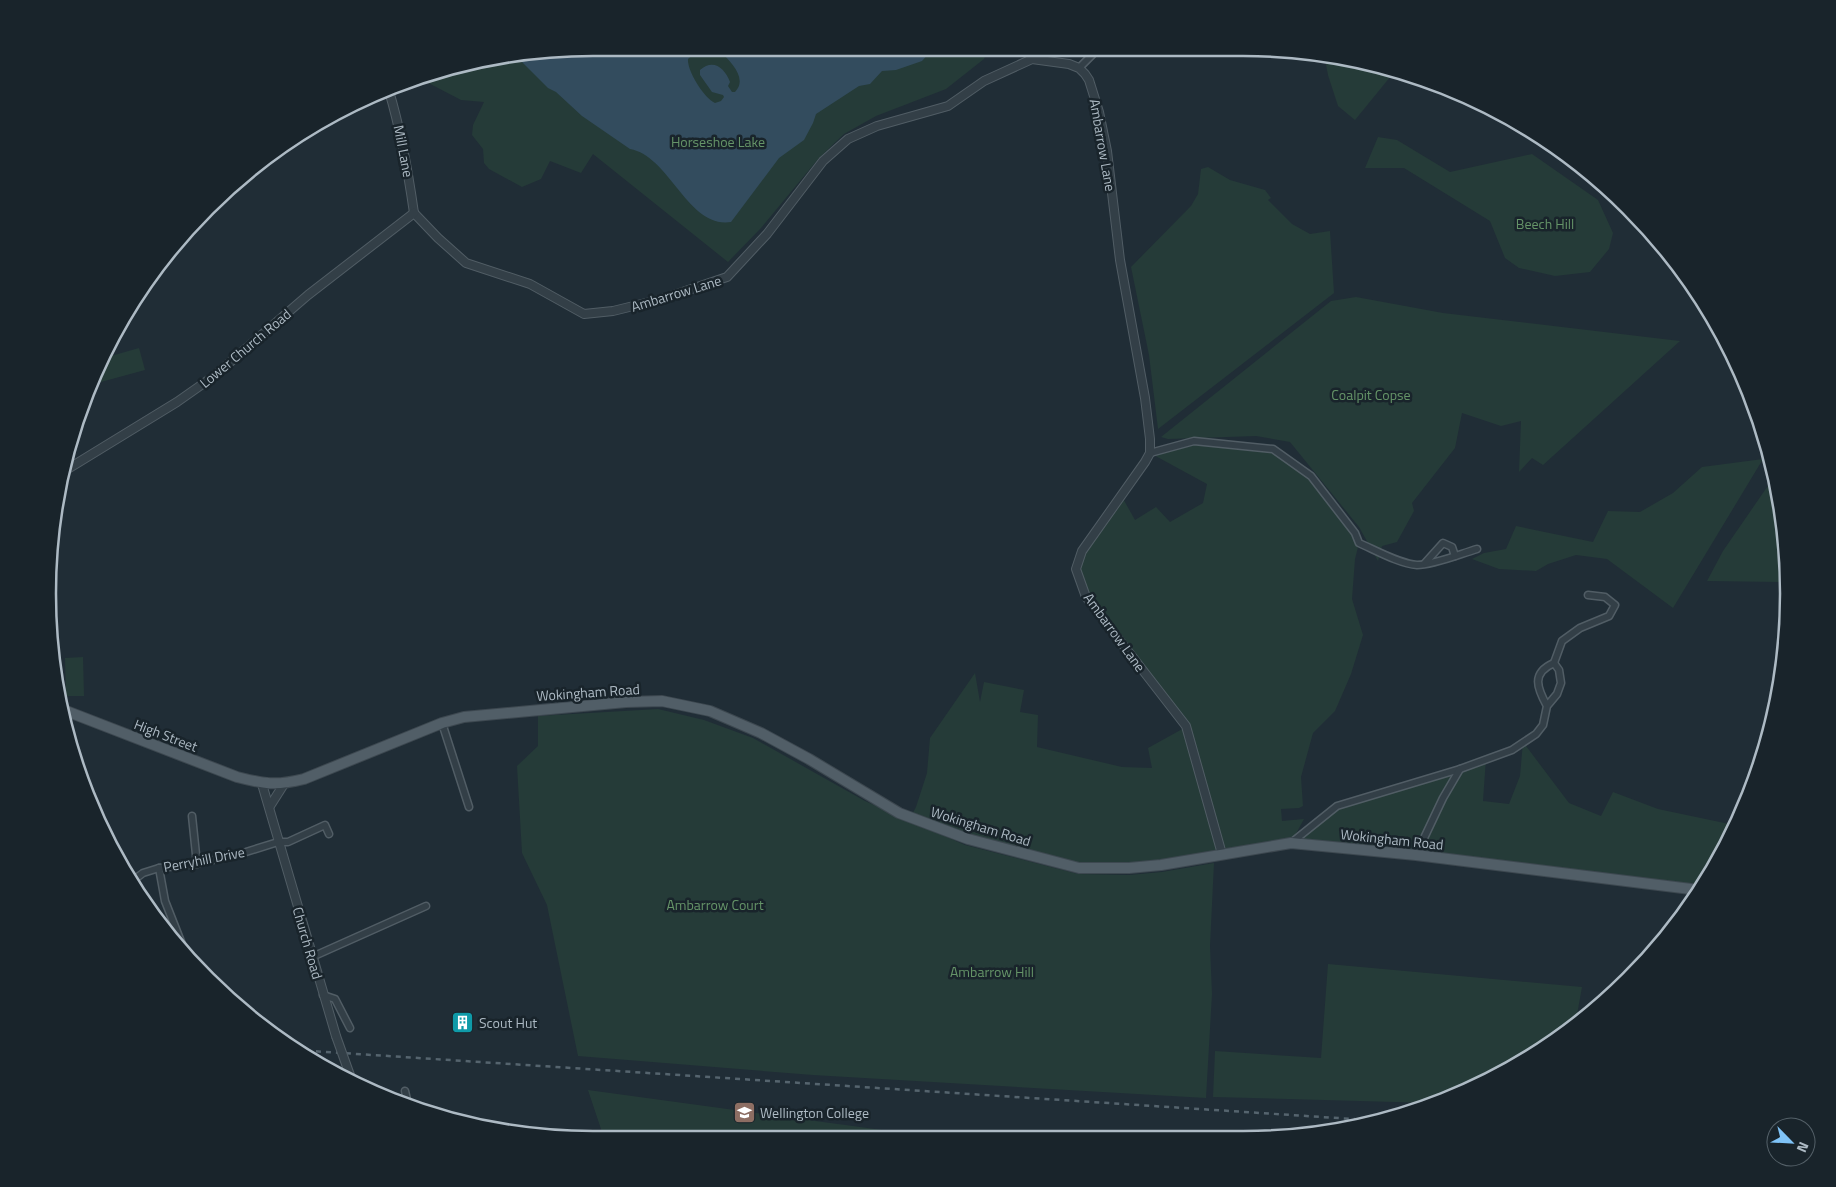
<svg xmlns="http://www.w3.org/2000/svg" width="1836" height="1187" font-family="'Titillium Web',sans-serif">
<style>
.green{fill:#253b38}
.water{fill:#334c5e}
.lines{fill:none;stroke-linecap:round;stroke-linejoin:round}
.minor-casing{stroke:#515d65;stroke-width:9}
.tertiary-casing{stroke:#515d65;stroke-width:10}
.primary-casing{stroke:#3d4850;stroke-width:12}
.minor{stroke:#333f47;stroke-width:6}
.tertiary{stroke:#333f47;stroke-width:8}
.primary{stroke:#515e67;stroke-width:10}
.rail{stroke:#55646e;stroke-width:2.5;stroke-dasharray:5 5;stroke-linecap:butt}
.tertiary-bridge-casing{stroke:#515d65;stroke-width:10;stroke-linecap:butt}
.tertiary-bridge{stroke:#333f47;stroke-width:8}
.labels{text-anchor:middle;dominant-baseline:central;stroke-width:5;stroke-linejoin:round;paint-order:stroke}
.park-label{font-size:14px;fill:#659468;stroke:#19242b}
.street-label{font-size:14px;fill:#adbac4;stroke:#19242b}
.poi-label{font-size:14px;fill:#adbac4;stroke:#19242b;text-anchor:start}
.rim{fill:none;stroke:#adbac4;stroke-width:2.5}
</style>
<rect width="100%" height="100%" fill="#202d36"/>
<g class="green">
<path d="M522,52h465l-3,7 -38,30 -70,27 -32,18 -25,24 -58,70 -33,34 -135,-108 -12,19 -31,-12 -9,18 -19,8 -33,-18 -5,-6 -1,-14 -11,-14 1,-10 11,-23 -23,-2 -44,-23z"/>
<path d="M1324,54l71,17 -40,49 -17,-14 -10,-31z"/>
<path d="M1378,137l19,3 53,32 82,-18 66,46 15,33 -4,16 -19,23 -35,4 -36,-8 -14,-10 -15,-37 -86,-53h-39z"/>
<path d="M1208,167l22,13 35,10 6,8 -3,2 24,24 18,10 20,-3 4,62 -176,136 -9,-74 -18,-88 60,-61 7,-12 3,-25z"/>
<path d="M1356,297l87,16 237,28 -137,124 -11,-7 -13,14 2,-51 -20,5 -39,-13 -7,35 -43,55 2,8 -17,31 -15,4 -4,15 -19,-34 -69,-85 -34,-6 -88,3 -7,-2 170,-136z"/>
<path d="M139,348l6,22 -44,12 -3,-12 6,-12z"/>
<path d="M1194,441l79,8 38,27 48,67 -4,16 -3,40 11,36 -12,39 -16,37 -22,22 -12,44 2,29 -4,2 -18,1 1,12 22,-2 -12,22 45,-35 149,-48 -3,43 26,3 11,-28 3,-34 46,61 32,13 12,-24 45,17 76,16 -19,41 -16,24 -408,-47 -69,11 -143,14 -169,-50 6,-11 11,-34 3,-35 45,-65 5,29 4,-20 40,8 -4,22 18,3 -1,32 85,20 30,1 -4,-20 38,-21 -100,-130 -10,-28 6,-18 39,-56 14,25 21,-13 14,15 33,-19 4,-19 -57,-31z"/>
<path d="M1763,459l-90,149 -66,-49 -31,-4 -28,9 -12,7 -37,-2 -27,-10 12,-6 22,-4 10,-23 77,16 15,-31 32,1 33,-19 29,-26z"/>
<path d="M1774,477l13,80v25l-80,-1 16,-30z"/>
<path d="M83,657l1,39h-18l-1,-38z"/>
<path d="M658,709l46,11 49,18 112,63 100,44 113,29 51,1 33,-3 52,-9 -4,83 2,48 -6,104 -393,-23 -235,-19 -31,-151 -25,-52 -5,-87 21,-20v-30z"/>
<path d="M1328,964l254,23 -7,39 -91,57 -53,20 -218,-6 2,-46 106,7z"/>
<path d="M588,1090l331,45 6,2 -322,-2z"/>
</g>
<path class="water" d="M522,52h174l-8,7c-1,12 16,39 27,44l6,-2 3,-4 -1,-2 -11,-3 -12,-17v-5c13,-12 25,-2 30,12l-2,4 4,6h3c13,-13 -4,-30 -14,-40h209l-8,9 -26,9 -14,1 -12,13 -11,2 -43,28 -3,9 -9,17 -25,18 -48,64c-43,7 -61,-66 -101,-73l-48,-33 -26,-24 -8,-4 -34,-34z"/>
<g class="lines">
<defs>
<g id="minor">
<path d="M1079,68l16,-16"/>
<path d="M1150,453l44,-12 79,8 38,27 44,57 4,10c16,7 41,21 58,22 17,0 43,-11 60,-16"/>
<path d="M1425,563l18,-20 9,4 3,9"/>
<path d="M1554,663l8,-22 18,-13 29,-12 6,-11 -10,-8 -17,-2"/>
<path d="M442,723l27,84"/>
<path d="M192,816l5,48"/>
<path d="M1291,843l46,-37 123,-37"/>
<path d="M1416,855l27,-57 17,-29 52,-19 24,-16 7,-9 4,-19 10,-12 4,-11 -2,-13 -5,-7c-23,10 -17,25 -7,43"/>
<path d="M159,868l6,33 22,56"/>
<path d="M131,882l12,-9 16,-5 38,-4 49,-12 32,-10h10l37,-17 4,9"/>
<path d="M312,957l114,-51"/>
<path d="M323,995l12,4 15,29"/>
<path d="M405,1091l3,13"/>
<path d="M509,1131l2,-1 4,3"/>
</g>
<g id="tertiary">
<path d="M389,91c12,40 19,80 25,122"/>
<path d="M414,213l24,25 28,25 64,21 54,30 29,-3 49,-12 65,-22 40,-43 56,-73 25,-22 29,-13 71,-20 36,-25 48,-22 37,5 10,4 6,6 4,6 10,32 8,39 13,109 25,138 5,41v14l-5,9 -63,89 -6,18 10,28 100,129 36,128"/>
<path d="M66,470l111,-68 37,-26 94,-81 106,-82"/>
<path d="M262,784l74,252"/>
<path d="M270,806l14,-22"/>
</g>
<path id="primary" d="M61,709l176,68c27,7 39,9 67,2l138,-56 22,-6 162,-15 36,-1 48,10 51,22 48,26 90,54 69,26 111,29h50l32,-3 130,-22 125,12 283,35"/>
</defs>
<use href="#minor" class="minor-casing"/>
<use href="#tertiary" class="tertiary-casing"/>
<use href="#primary" class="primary-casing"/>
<use href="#minor" class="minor"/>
<use href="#tertiary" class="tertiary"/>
<use href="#primary" class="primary"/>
<path class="rail" d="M296,1050l1087,71"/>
<defs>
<path id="tertiary-bridge" d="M336,1036l15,42"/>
</defs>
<use href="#tertiary-bridge" class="tertiary-bridge-casing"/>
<use href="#tertiary-bridge" class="tertiary-bridge"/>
</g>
<defs>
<symbol id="building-square" viewBox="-11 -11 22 22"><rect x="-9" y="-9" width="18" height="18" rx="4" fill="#0f9aa8" stroke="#19242b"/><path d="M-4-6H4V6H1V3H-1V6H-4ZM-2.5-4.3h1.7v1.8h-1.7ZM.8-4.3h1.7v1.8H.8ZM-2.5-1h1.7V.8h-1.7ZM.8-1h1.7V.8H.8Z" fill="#fff"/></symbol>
<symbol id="school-square" viewBox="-11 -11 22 22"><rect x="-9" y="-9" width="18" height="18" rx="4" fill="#8d6e63" stroke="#19242b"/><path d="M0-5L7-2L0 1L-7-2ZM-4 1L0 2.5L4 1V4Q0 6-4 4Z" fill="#fff"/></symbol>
</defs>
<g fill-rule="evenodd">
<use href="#building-square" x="450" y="1010" width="25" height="25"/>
<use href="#school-square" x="732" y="1100" width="25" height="25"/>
</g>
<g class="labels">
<g class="park-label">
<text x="718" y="141">Horseshoe Lake</text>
<text x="1545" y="223">Beech Hill</text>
<text x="1371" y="394">Coalpit Copse</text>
<text x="715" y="904">Ambarrow Court</text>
<text x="992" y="971">Ambarrow Hill</text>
</g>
<g class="street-label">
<text transform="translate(1103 145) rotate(80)">Ambarrow Lane</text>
<text transform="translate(404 151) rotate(79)">Mill Lane</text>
<text transform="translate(676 293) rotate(-17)">Ambarrow Lane</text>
<text transform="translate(245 348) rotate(-40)">Lower Church Road</text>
<text transform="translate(1115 632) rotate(54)">Ambarrow Lane</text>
<text transform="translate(588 692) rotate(-4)">Wokingham Road</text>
<text transform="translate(166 735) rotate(21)">High Street</text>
<text transform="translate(981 826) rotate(17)">Wokingham Road</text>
<text transform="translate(1392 839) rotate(6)">Wokingham Road</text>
<text transform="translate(204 859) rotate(-11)">Perryhill Drive</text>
<text transform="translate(308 943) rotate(74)">Church Road</text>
</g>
<g class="poi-label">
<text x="479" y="1022">Scout Hut</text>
<text x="760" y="1112">Wellington College</text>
</g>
</g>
<path d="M0 0H1836V1187H0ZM593 56H1243A537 537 0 0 1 1780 593V594A537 537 0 0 1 1243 1131H593A537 537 0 0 1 56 594V593A537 537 0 0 1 593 56Z" fill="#19242b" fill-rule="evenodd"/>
<path class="rim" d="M593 56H1243A537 537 0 0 1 1780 593V594A537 537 0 0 1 1243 1131H593A537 537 0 0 1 56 594V593A537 537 0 0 1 593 56Z"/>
<g transform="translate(1791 1142) rotate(114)"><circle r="24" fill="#19242b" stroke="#546068"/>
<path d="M0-4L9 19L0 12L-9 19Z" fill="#7fc3f7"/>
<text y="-8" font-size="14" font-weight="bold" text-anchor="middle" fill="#adbac4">N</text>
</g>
</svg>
